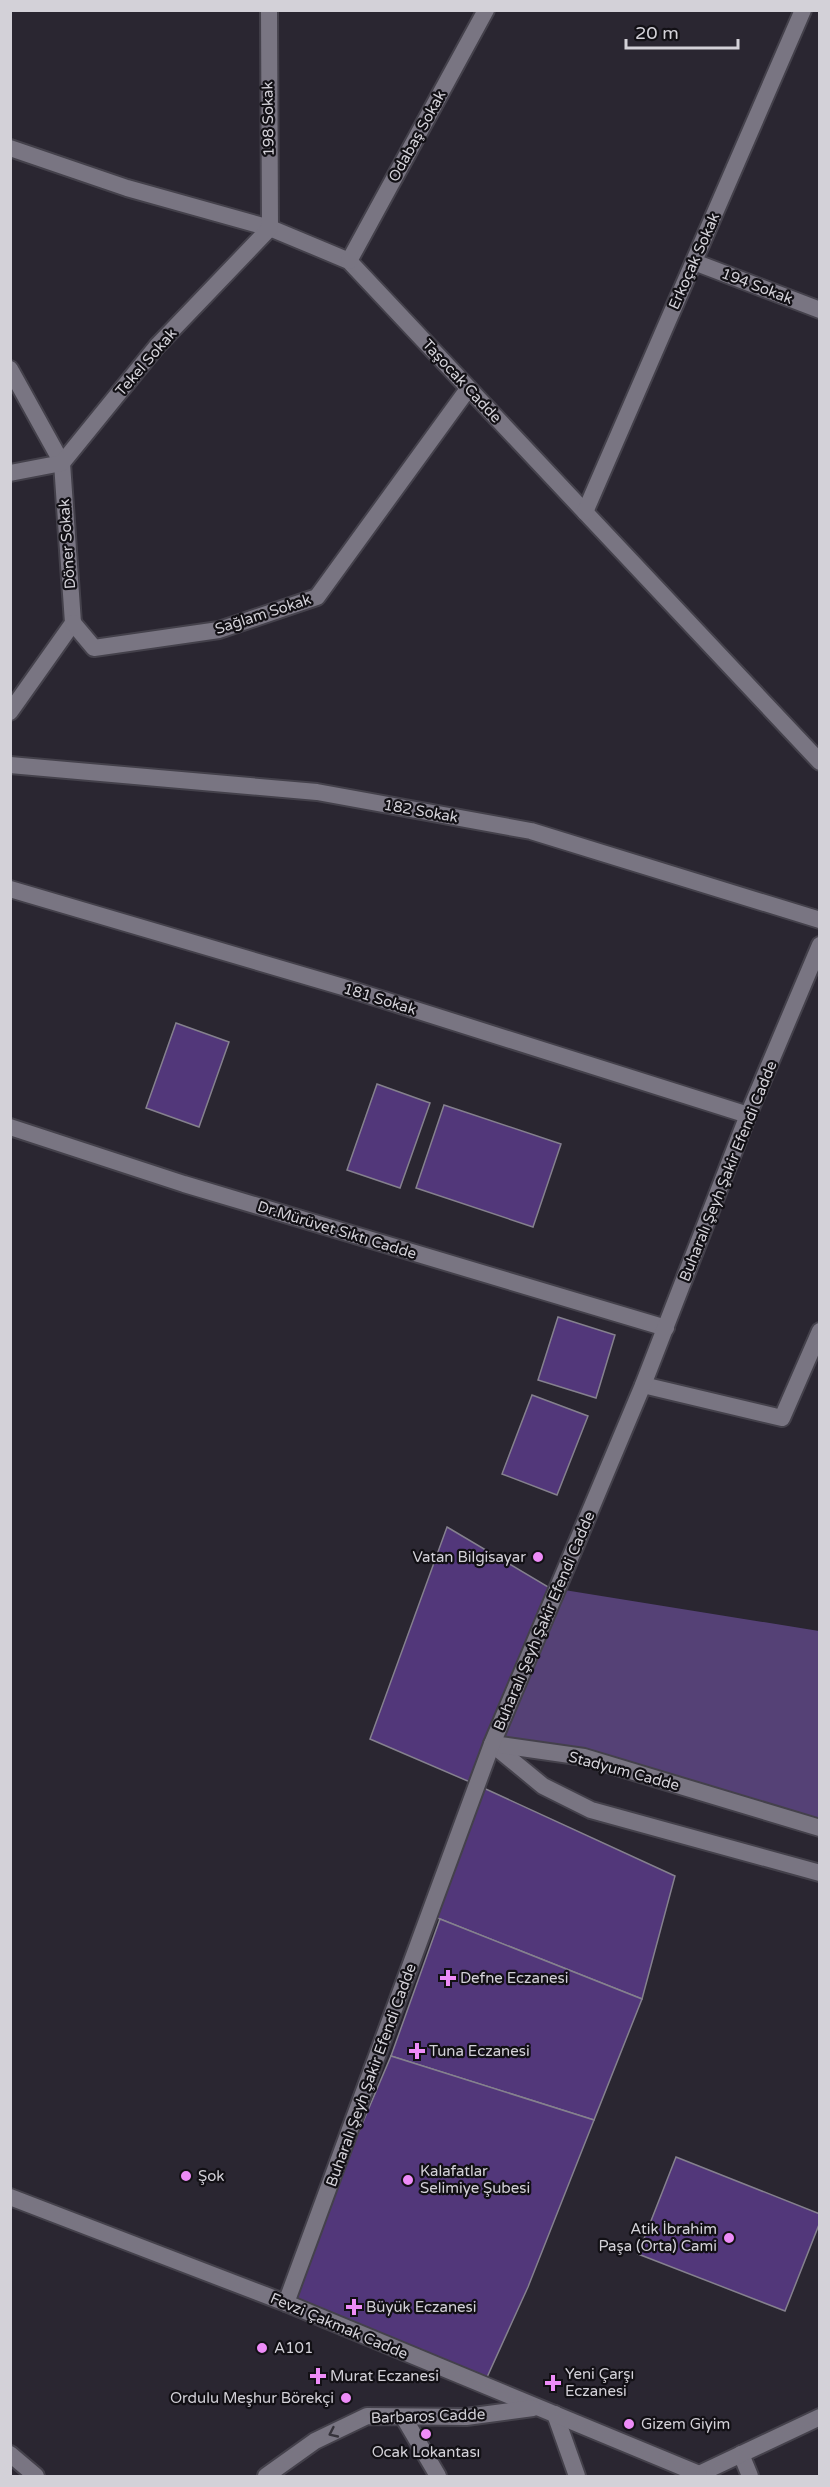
<svg xmlns="http://www.w3.org/2000/svg" width="830" height="2487" font-family="'Varela Round',sans-serif">
<style>
.green{fill:#554176}
.building{fill:#52377a;stroke:#85818e;stroke-width:1.5}
.lines{fill:none;stroke-linecap:round;stroke-linejoin:round}
.pedestrian-casing{stroke:#44414b;stroke-width:20}
.minor-casing{stroke:#44414b;stroke-width:20}
.tertiary-casing{stroke:#44414b;stroke-width:20}
.pedestrian{stroke:#797582;stroke-width:16}
.minor{stroke:#797582;stroke-width:16}
.tertiary{stroke:#797582;stroke-width:16}
.oneway{stroke:#36333b}
.poi-dot{fill:#ee8cf8;stroke:#121015;stroke-width:2}
.labels{text-anchor:middle;dominant-baseline:central;stroke-width:4.5;stroke-linejoin:round;paint-order:stroke}
.street-label{font-size:15px;fill:#d3d1d8;stroke:#121015}
.poi-label{font-size:15px;fill:#d3d1d8;stroke:#121015;text-anchor:start}
</style>
<rect width="100%" height="100%" fill="#2a2631"/>
<path class="green" d="M558,1589l261,42v197l-235,-71 -92,-13z"/>
<g class="building">
<path d="M176,1023l53,19 -30,85 -53,-19z"/>
<path d="M377,1084l53,19 -30,85 -53,-18z"/>
<path d="M444,1105l117,39 -28,83 -117,-39z"/>
<path d="M558,1317l57,18 -19,63 -58,-18z"/>
<path d="M532,1395l56,21 -31,79 -55,-21z"/>
<path d="M447,1527l108,64 -78,194 -107,-46z"/>
<path d="M477,1785l198,91 -33,123 -212,-84z"/>
<path d="M440,1919l202,80 -48,121 -203,-64z"/>
<path d="M391,2056l203,64 -66,167 -45,99 -197,-83z"/>
<path d="M676,2157l144,57v8l-35,89 -147,-57z"/>
</g>
<g class="lines">
<defs>
<g id="pedestrian">
<path d="M555,2414l22,62"/>
<path d="M404,2418l34,58"/>
</g>
<g id="minor">
<path d="M10,148l117,40 143,40 79,33 471,501"/>
<path d="M349,261l137,-251"/>
<path d="M694,262l126,48"/>
<path d="M10,369l52,94 11,160 -63,89"/>
<path d="M10,473l52,-10 95,-117 113,-118 -1,-218"/>
<path d="M585,512l218,-502"/>
<path d="M73,623l21,25 125,-18 98,-33 151,-208"/>
<path d="M10,765l307,27 214,39 289,89"/>
<path d="M10,889l333,98 405,128"/>
<path d="M10,1127l174,57 482,144"/>
<path d="M643,1385l139,33 38,-87"/>
<path d="M492,1744l51,42 48,24 229,63"/>
<path d="M493,1744l91,13 236,71"/>
<path d="M10,2454l26,22"/>
<path d="M741,2454l9,22"/>
<path d="M695,2476l125,-59"/>
</g>
<g id="tertiary">
<path d="M10,2197l276,106 413,171"/>
<path d="M286,2303l206,-559 151,-359 105,-270 72,-170"/>
<path d="M266,2476l49,-35 52,-25 99,1 67,-9"/>
</g>
</defs>
<use href="#pedestrian" class="pedestrian-casing"/>
<use href="#minor" class="minor-casing"/>
<use href="#tertiary" class="tertiary-casing"/>
<use href="#pedestrian" class="pedestrian"/>
<use href="#minor" class="minor"/>
<use href="#tertiary" class="tertiary"/>
</g>
<defs><path id="oneway-chevron" d="M-2-3.5L2.5 0L-2 3.5" fill="none" stroke-width="1.6" stroke-linecap="round" stroke-linejoin="round" transform="scale(1.5)"/></defs>
<use class="oneway" href="#oneway-chevron" transform="translate(333 2433) rotate(155)"/>
<g class="poi-dot">
<circle cx="538" cy="1557" r="6"/>
<path d="M445 1969h6v6h6v6h-6v6h-6v-6h-6v-6h6z"/>
<path d="M414 2042h6v6h6v6h-6v6h-6v-6h-6v-6h6z"/>
<circle cx="186" cy="2176" r="6"/>
<circle cx="408" cy="2180" r="6"/>
<circle cx="729" cy="2238" r="6"/>
<path d="M351 2298h6v6h6v6h-6v6h-6v-6h-6v-6h6z"/>
<circle cx="262" cy="2348" r="6"/>
<path d="M315 2367h6v6h6v6h-6v6h-6v-6h-6v-6h6z"/>
<path d="M550 2374h6v6h6v6h-6v6h-6v-6h-6v-6h6z"/>
<circle cx="346" cy="2398" r="6"/>
<circle cx="629" cy="2424" r="6"/>
<circle cx="426" cy="2434" r="6"/>
</g>
<g class="labels">
<g class="street-label">
<text transform="translate(268 119) rotate(-91)">198 Sokak</text>
<text transform="translate(417 136) rotate(-61)">Odabaş Sokak</text>
<text transform="translate(694 261) rotate(-66)">Erkoçak Sokak</text>
<text transform="translate(757 286) rotate(21)">194 Sokak</text>
<text transform="translate(146 362) rotate(-49)">Tekel Sokak</text>
<text transform="translate(462 381) rotate(47)">Taşocak Cadde</text>
<text transform="translate(67 544) rotate(-94)">Döner Sokak</text>
<text transform="translate(263 614) rotate(-18)">Sağlam Sokak</text>
<text transform="translate(421 811) rotate(10)">182 Sokak</text>
<text transform="translate(380 999) rotate(17)">181 Sokak</text>
<text transform="translate(728 1171) rotate(-68)">Buharalı Şeyh Şakir Efendi Cadde</text>
<text transform="translate(337 1230) rotate(17)">Dr.Mürüvet Sıktı Cadde</text>
<text transform="translate(544 1621) rotate(-67)">Buharalı Şeyh Şakir Efendi Cadde</text>
<text transform="translate(624 1771) rotate(15)">Stadyum Cadde</text>
<text transform="translate(371 2075) rotate(-70)">Buharalı Şeyh Şakir Efendi Cadde</text>
<text transform="translate(339 2326) rotate(23)">Fevzi Çakmak Cadde</text>
<text transform="translate(428 2416) rotate(-2)">Barbaros Cadde</text>
</g>
<g class="poi-label">
<text x="526" y="1557" text-anchor="end">Vatan Bilgisayar</text>
<text x="460" y="1978">Defne Eczanesi</text>
<text x="429" y="2051">Tuna Eczanesi</text>
<text x="420" y="2171">Kalafatlar<tspan x="420" dy="17">Selimiye Şubesi</tspan></text>
<text x="198" y="2176">Şok</text>
<text x="717" y="2229" text-anchor="end">Atik İbrahim<tspan x="717" dy="17">Paşa (Orta) Cami</tspan></text>
<text x="366" y="2307">Büyük Eczanesi</text>
<text x="274" y="2348">A101</text>
<text x="565" y="2374">Yeni Çarşı<tspan x="565" dy="17">Eczanesi</tspan></text>
<text x="330" y="2376">Murat Eczanesi</text>
<text x="334" y="2398" text-anchor="end">Ordulu Meşhur Börekçi</text>
<text x="641" y="2424">Gizem Giyim</text>
<text x="426" y="2452" text-anchor="middle">Ocak Lokantası</text>
</g>
</g>
<rect width="830" height="2487" fill="none" stroke="#d3d1d8" stroke-width="24"/>
<path d="M626 39v9h112v-9" fill="none" stroke="#d3d1d8" stroke-width="3"/>
<text x="635" y="39" font-size="18" fill="#d3d1d8" stroke="#121015" stroke-width="4.5" paint-order="stroke">20 m</text>
</svg>
